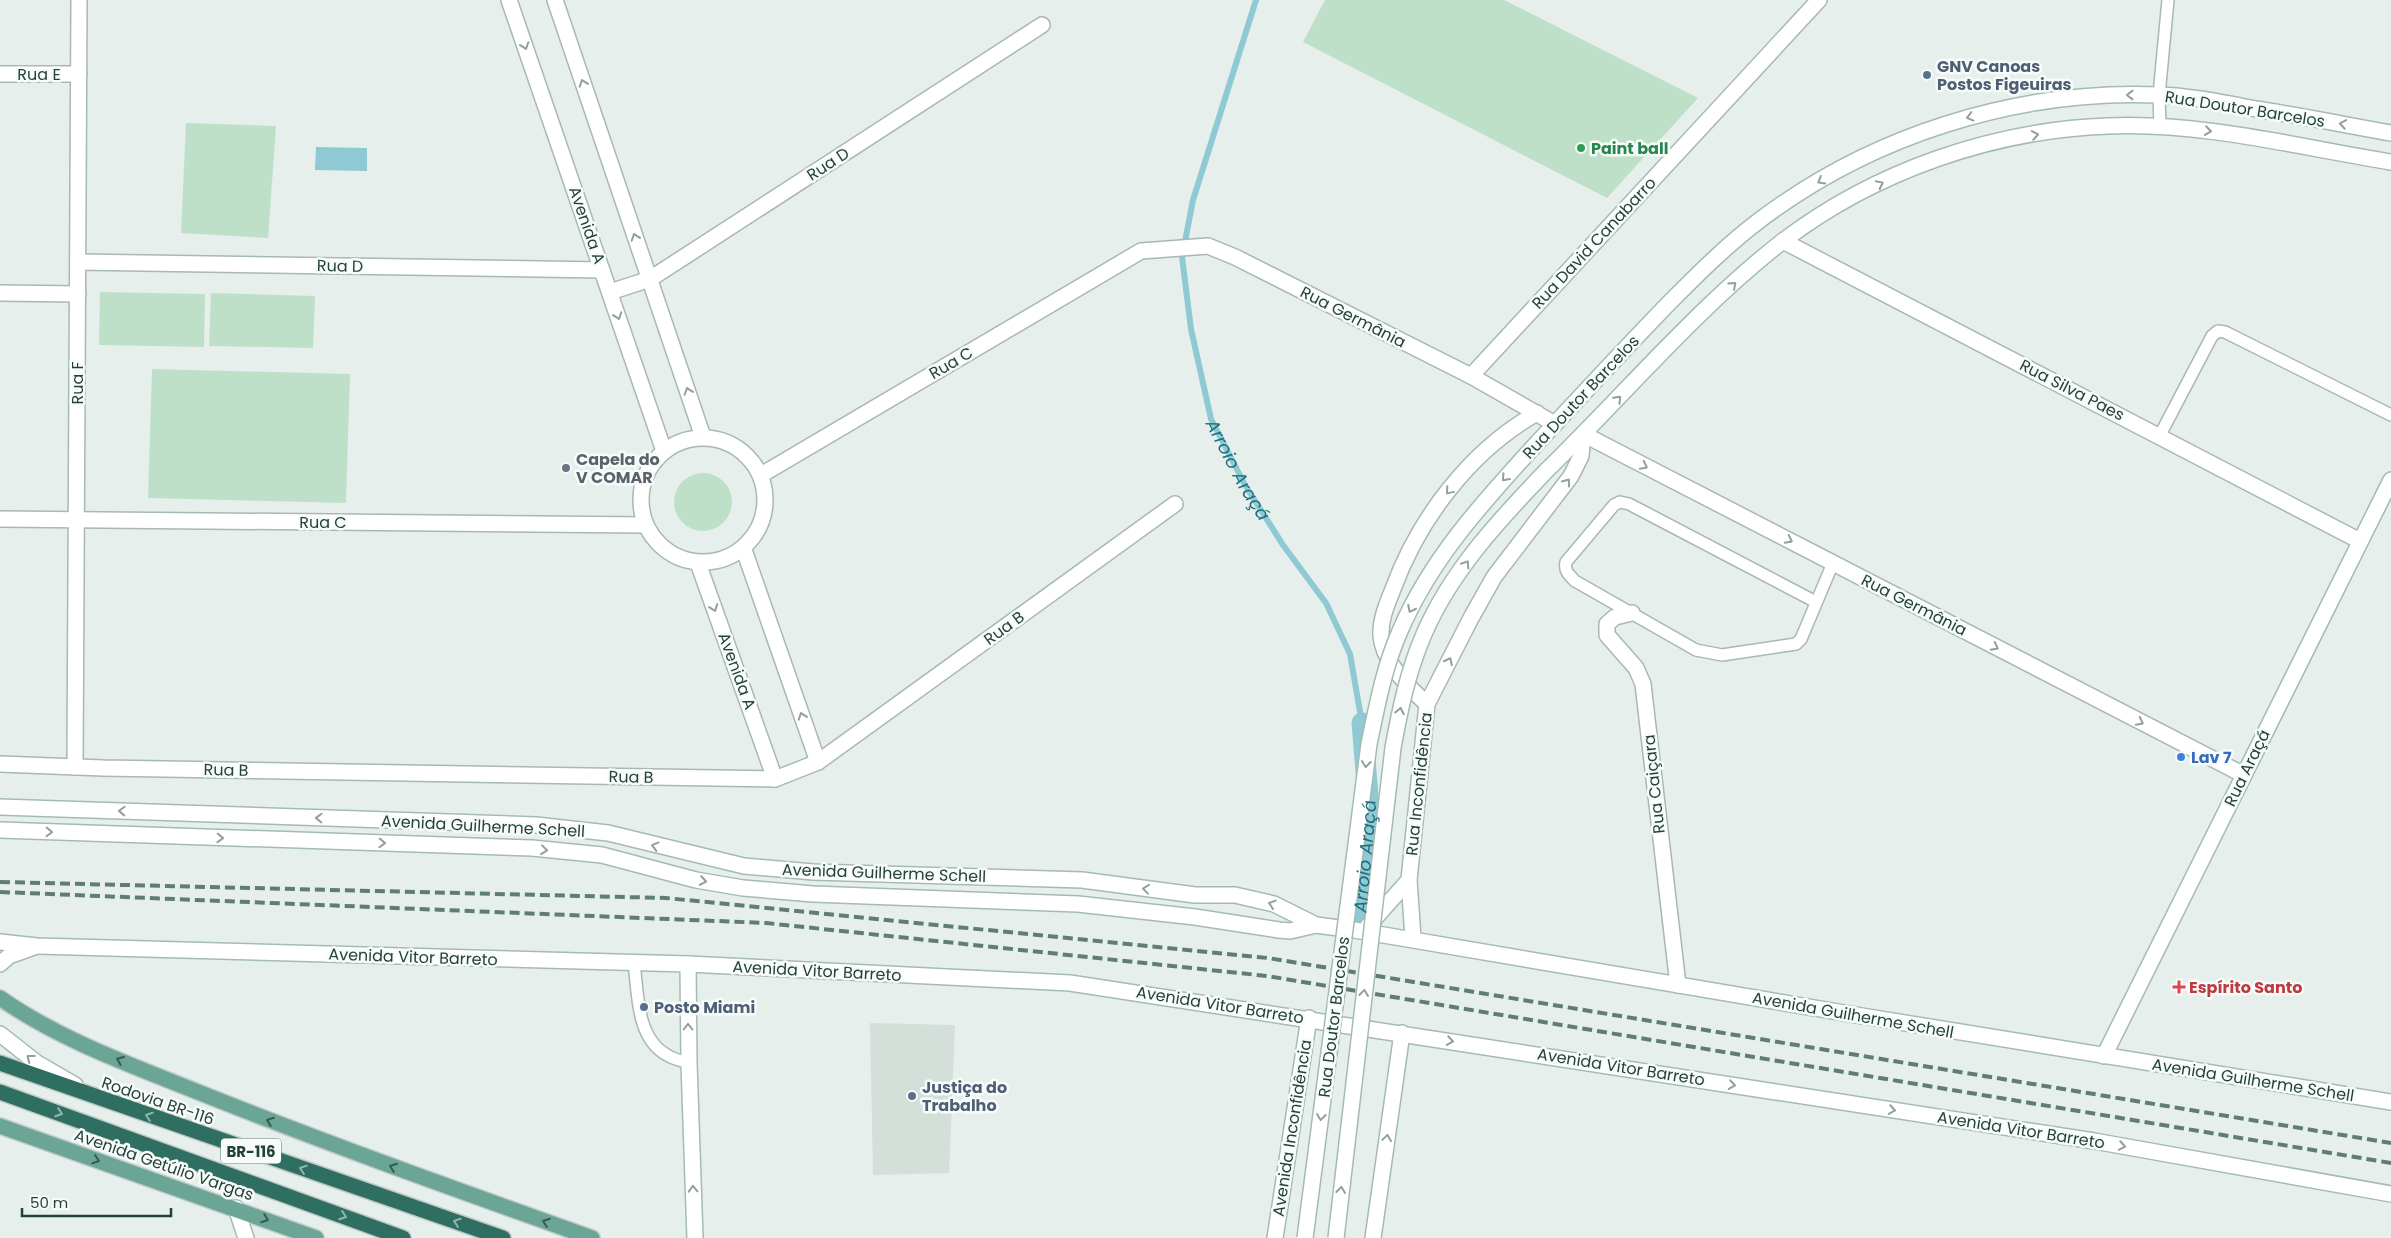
<svg xmlns="http://www.w3.org/2000/svg" width="2391" height="1238" font-family="Poppins,sans-serif">
<style>
.built{fill:#d4dfda}
.green{fill:#bfe0c8}
.water{fill:#8ec9d4}
.lines{fill:none;stroke-linecap:round;stroke-linejoin:round}
.stream{stroke:#8ec9d4;stroke-width:6}
.canal{stroke:#8ec9d4;stroke-width:21}
.lane-casing{stroke:#a8b8b2;stroke-width:14}
.street-casing{stroke:#a8b8b2;stroke-width:18}
.secondary-casing{stroke:#a4bbb3;stroke-width:18}
.primary-casing{stroke:#c2cac8;stroke-width:18}
.highway-casing{stroke:#c2cac8;stroke-width:18}
.lane{stroke:#fff;stroke-width:11}
.street{stroke:#fff;stroke-width:15}
.secondary{stroke:#fff;stroke-width:15}
.primary{stroke:#6aa596;stroke-width:15}
.highway{stroke:#2f6f62;stroke-width:15}
.rail{stroke:#5f7d75;stroke-width:4;stroke-dasharray:10 5;stroke-linecap:butt}
.secondary-bridge-casing{stroke:#a4bbb3;stroke-width:18;stroke-linecap:butt}
.secondary-bridge{stroke:#fff;stroke-width:15}
.oneway{stroke:#92a09c}
.oneway2{stroke:#365b51}
.oneway3{stroke:#93b5ae}
.service-dot{fill:#5c6f8a;stroke:#f7fbf9;stroke-width:2}
.leisure-dot{fill:#2e9e5b;stroke:#f7fbf9;stroke-width:2}
.worship-dot{fill:#6b7280;stroke:#f7fbf9;stroke-width:2}
.shop-dot{fill:#3f7fe0;stroke:#f7fbf9;stroke-width:2}
.health-dot{fill:#e0444e;stroke:#f7fbf9;stroke-width:2}
.labels{text-anchor:middle;dominant-baseline:central;stroke-width:5;stroke-linejoin:round;paint-order:stroke}
.shield{fill:#f7fbf9;stroke:#637a73;stroke-width:1}
.shield-label{font-size:15px;font-weight:bold;fill:#24423a}
.service-label{font-size:16px;font-weight:bold;fill:#4e5e75;stroke:#f7fbf9;text-anchor:start}
.street-label{font-size:16px;fill:#24423a;stroke:#f7fbf9}
.leisure-label{font-size:16px;font-weight:bold;fill:#27864d;stroke:#f7fbf9;text-anchor:start}
.worship-label{font-size:16px;font-weight:bold;fill:#5b616d;stroke:#f7fbf9;text-anchor:start}
.shop-label{font-size:16px;font-weight:bold;fill:#366cbe;stroke:#f7fbf9;text-anchor:start}
.health-label{font-size:16px;font-weight:bold;fill:#be3a42;stroke:#f7fbf9;text-anchor:start}
.water-label{font-size:18px;font-style:italic;fill:#1c6f80;stroke:#f7fbf9}
</style>
<rect width="100%" height="100%" fill="#e6efeb"/>
<path class="built" d="M870,1023l85,2 -6,148 -76,2z"/>
<g class="green">
<path d="M1325,0h179l194,98 -91,100 -304,-156z"/>
<path d="M186,123l90,3 -8,112 -87,-5z"/>
<path d="M100,292l105,2 -1,53 -105,-2z"/>
<path d="M211,293l104,3 -2,52 -104,-2z"/>
<path d="M152,369l198,5 -4,129 -198,-5z"/>
<circle cx="703" cy="502" r="29"/>
</g>
<path class="water" d="M316,147l51,1v23l-52,-1z"/>
<g class="lines">
<path class="stream" id="s1" d="M1256,0l-63,200 -11,57 9,72 20,90 34,66 38,60 43,58 24,51 12,69"/>
<path class="canal" id="s2" d="M1358,927l11,-119 -7,-85"/>
<defs>
<g id="lane">
<path d="M2160,127l-1,-32 9,-95"/>
<path d="M2160,435l52,-99 6,-5 7,1 166,83"/>
<path d="M1816,602l-187,-98 -9,-2 -6,3 -48,57c-2,9 3,13 9,19l121,69 26,5 74,-11 5,-5 32,-76"/>
<path d="M634,963c4,30 2,75 33,92 6,4 14,6 22,8"/>
</g>
<g id="street">
<path d="M509,0l155,451"/>
<path d="M555,0l148,437"/>
<path d="M0,74h79"/>
<path d="M1783,241l577,300"/>
<path d="M78,262l524,8"/>
<path d="M610,292l40,-13 392,-254"/>
<path d="M0,293l78,1"/>
<path d="M1471,376l348,-376"/>
<circle cx="703" cy="500" r="62"/>
<path d="M761,475l380,-224 67,-5 27,11 236,119 84,48"/>
<path d="M0,519l646,6"/>
<path d="M744,550l74,212"/>
<path d="M698,563l77,216"/>
<path d="M1632,613l-17,4 -8,7v11l29,33 7,16 35,301"/>
<path d="M1427,704c-18,-16 -44,-42 -46,-68 -1,-16 6,-32 12,-47 26,-71 78,-139 144,-176"/>
<path d="M0,764l103,4 672,11 43,-17 357,-258"/>
<path d="M75,767l4,-767"/>
<path d="M1413,938l-4,-58 18,-176 44,-86 23,-41 77,-101 10,-20 2,-22 661,341"/>
</g>
<g id="secondary">
<path d="M1538,442c45,-48 89,-96 135,-143 26,-26 53,-53 83,-76 113,-87 260,-134 403,-128 32,1 65,8 97,14 45,7 90,16 135,24"/>
<path d="M1547,470c77,-75 152,-164 236,-229 92,-70 210,-111 325,-115 95,-4 190,21 283,36"/>
<path d="M0,807l536,18 72,8 136,33 69,6 269,8 113,15h40l39,9 42,21"/>
<path d="M0,830l532,18 70,7 94,25 47,8 70,6 265,10 117,13 84,13 11,1 26,-6 38,5 508,86 529,86"/>
<path d="M1368,926l41,-46"/>
<path d="M0,942l37,4 651,18 382,19 1024,158 297,53"/>
<path d="M0,964l9,-8 25,-9"/>
<path d="M688,964l1,99 6,175"/>
<path d="M0,1034l37,29 38,22"/>
<path d="M2104,1056l287,-576"/>
<path d="M236,1208l10,30"/>
<path d="M1275,1238l34,-220"/>
<path d="M1373,1238l29,-205"/>
</g>
<g id="primary">
<path d="M0,998c60,42 131,67 198,94 130,52 262,99 394,146"/>
<path d="M0,1126l316,112"/>
</g>
<g id="highway">
<path d="M0,1063l503,175"/>
<path d="M0,1092l403,146"/>
</g>
</defs>
<use href="#lane" class="lane-casing"/>
<use href="#street" class="street-casing"/>
<use href="#secondary" class="secondary-casing"/>
<use href="#primary" class="primary-casing"/>
<use href="#highway" class="highway-casing"/>
<use href="#lane" class="lane"/>
<use href="#street" class="street"/>
<use href="#secondary" class="secondary"/>
<use href="#primary" class="primary"/>
<use href="#highway" class="highway"/>
<g class="rail">
<path d="M0,882l666,16 602,60 1123,185"/>
<path d="M0,892l766,31 501,53 1124,187"/>
</g>
<defs>
<g id="secondary-bridge">
<path d="M1305,1238l64,-494c8,-38 15,-77 31,-113 31,-73 85,-131 138,-189"/>
<path d="M1336,1238l57,-490c7,-39 15,-77 31,-114 27,-63 76,-115 123,-164"/>
</g>
</defs>
<use href="#secondary-bridge" class="secondary-bridge-casing"/>
<use href="#secondary-bridge" class="secondary-bridge"/>
</g>
<defs><path id="oneway-chevron" d="M-2-3.5L2.5 0L-2 3.5" fill="none" stroke-width="1.6" stroke-linecap="round" stroke-linejoin="round" transform="scale(1.25)"/></defs>
<g class="oneway">
<use href="#oneway-chevron" transform="translate(525 46) rotate(71)"/>
<use href="#oneway-chevron" transform="translate(583 83) rotate(-109)"/>
<use href="#oneway-chevron" transform="translate(2130 95) rotate(180)"/>
<use href="#oneway-chevron" transform="translate(1970 117) rotate(165)"/>
<use href="#oneway-chevron" transform="translate(2343 124) rotate(-170)"/>
<use href="#oneway-chevron" transform="translate(2208 131) rotate(8)"/>
<use href="#oneway-chevron" transform="translate(2035 135) rotate(-10)"/>
<use href="#oneway-chevron" transform="translate(1821 181) rotate(149)"/>
<use href="#oneway-chevron" transform="translate(1880 184) rotate(-26)"/>
<use href="#oneway-chevron" transform="translate(635 237) rotate(-109)"/>
<use href="#oneway-chevron" transform="translate(1733 285) rotate(-42)"/>
<use href="#oneway-chevron" transform="translate(618 316) rotate(71)"/>
<use href="#oneway-chevron" transform="translate(688 391) rotate(-109)"/>
<use href="#oneway-chevron" transform="translate(1618 399) rotate(-46)"/>
<use href="#oneway-chevron" transform="translate(1644 466) rotate(27)"/>
<use href="#oneway-chevron" transform="translate(1505 478) rotate(132)"/>
<use href="#oneway-chevron" transform="translate(1567 482) rotate(-54)"/>
<use href="#oneway-chevron" transform="translate(1449 491) rotate(130)"/>
<use href="#oneway-chevron" transform="translate(1789 540) rotate(27)"/>
<use href="#oneway-chevron" transform="translate(1466 564) rotate(-57)"/>
<use href="#oneway-chevron" transform="translate(714 608) rotate(70)"/>
<use href="#oneway-chevron" transform="translate(1411 609) rotate(117)"/>
<use href="#oneway-chevron" transform="translate(1995 647) rotate(27)"/>
<use href="#oneway-chevron" transform="translate(1449 661) rotate(-63)"/>
<use href="#oneway-chevron" transform="translate(1400 711) rotate(-79)"/>
<use href="#oneway-chevron" transform="translate(802 716) rotate(-109)"/>
<use href="#oneway-chevron" transform="translate(2140 722) rotate(27)"/>
<use href="#oneway-chevron" transform="translate(1366 764) rotate(97)"/>
<use href="#oneway-chevron" transform="translate(122 811) rotate(-178)"/>
<use href="#oneway-chevron" transform="translate(319 818) rotate(-178)"/>
<use href="#oneway-chevron" transform="translate(49 832) rotate(2)"/>
<use href="#oneway-chevron" transform="translate(220 838) rotate(2)"/>
<use href="#oneway-chevron" transform="translate(382 843) rotate(2)"/>
<use href="#oneway-chevron" transform="translate(655 846) rotate(-165)"/>
<use href="#oneway-chevron" transform="translate(544 850) rotate(6)"/>
<use href="#oneway-chevron" transform="translate(703 881) rotate(10)"/>
<use href="#oneway-chevron" transform="translate(1146 889) rotate(-173)"/>
<use href="#oneway-chevron" transform="translate(1272 904) rotate(-161)"/>
<use href="#oneway-chevron" transform="translate(1364 993) rotate(-83)"/>
<use href="#oneway-chevron" transform="translate(688 1027) rotate(-90)"/>
<use href="#oneway-chevron" transform="translate(1450 1041) rotate(9)"/>
<use href="#oneway-chevron" transform="translate(30 1058) rotate(-142)"/>
<use href="#oneway-chevron" transform="translate(1732 1085) rotate(9)"/>
<use href="#oneway-chevron" transform="translate(1892 1110) rotate(9)"/>
<use href="#oneway-chevron" transform="translate(1321 1117) rotate(97)"/>
<use href="#oneway-chevron" transform="translate(1387 1138) rotate(-82)"/>
<use href="#oneway-chevron" transform="translate(2122 1146) rotate(10)"/>
<use href="#oneway-chevron" transform="translate(693 1189) rotate(-92)"/>
<use href="#oneway-chevron" transform="translate(1341 1190) rotate(-83)"/>
</g>
<g class="oneway2">
<use href="#oneway-chevron" transform="translate(120 1060) rotate(-157)"/>
<use href="#oneway-chevron" transform="translate(270 1121) rotate(-159)"/>
<use href="#oneway-chevron" transform="translate(96 1160) rotate(19)"/>
<use href="#oneway-chevron" transform="translate(393 1167) rotate(-160)"/>
<use href="#oneway-chevron" transform="translate(265 1219) rotate(20)"/>
<use href="#oneway-chevron" transform="translate(546 1222) rotate(-160)"/>
</g>
<g class="oneway3">
<use href="#oneway-chevron" transform="translate(59 1113) rotate(20)"/>
<use href="#oneway-chevron" transform="translate(149 1116) rotate(-161)"/>
<use href="#oneway-chevron" transform="translate(303 1169) rotate(-161)"/>
<use href="#oneway-chevron" transform="translate(343 1216) rotate(20)"/>
<use href="#oneway-chevron" transform="translate(457 1222) rotate(-161)"/>
</g>
<g class="service-dot">
<circle cx="1927" cy="75" r="5"/>
<circle cx="644" cy="1007" r="5"/>
<circle cx="912" cy="1096" r="5"/>
</g>
<circle class="leisure-dot" cx="1581" cy="148" r="5"/>
<circle class="worship-dot" cx="566" cy="468" r="5"/>
<circle class="shop-dot" cx="2181" cy="757" r="5"/>
<path class="health-dot" d="M2176.5 979.5h5v5h5v5h-5v5h-5v-5h-5v-5h5z"/>
<g class="labels">
<rect class="shield" x="221" y="1138.5" width="60" height="25" rx="4"/>
<g class="shield-label">
<text x="251" y="1151">BR-116</text>
</g>
<g class="service-label">
<text x="1937" y="66">GNV Canoas<tspan x="1937" dy="18">Postos Figeuiras</tspan></text>
<text x="654" y="1007">Posto Miami</text>
<text x="922" y="1087">Justiça do<tspan x="922" dy="18">Trabalho</tspan></text>
</g>
<g class="street-label">
<text x="39" y="74">Rua E</text>
<text transform="translate(2245 109) rotate(9)">Rua Doutor Barcelos</text>
<text transform="translate(828 164) rotate(-33)">Rua D</text>
<text transform="translate(587 225) rotate(71)">Avenida A</text>
<text transform="translate(1594 243) rotate(-47)">Rua David Canabarro</text>
<text transform="translate(340 266) rotate(1)">Rua D</text>
<text transform="translate(1353 317) rotate(27)">Rua Germânia</text>
<text transform="translate(951 363) rotate(-30)">Rua C</text>
<text transform="translate(77 383) rotate(-90)">Rua F</text>
<text transform="translate(2072 390) rotate(27)">Rua Silva Paes</text>
<text transform="translate(1581 397) rotate(-47)">Rua Doutor Barcelos</text>
<text x="323" y="522">Rua C</text>
<text transform="translate(1914 605) rotate(27)">Rua Germânia</text>
<text transform="translate(1004 628) rotate(-36)">Rua B</text>
<text transform="translate(737 671) rotate(70)">Avenida A</text>
<text transform="translate(2247 768) rotate(-64)">Rua Araçá</text>
<text transform="translate(226 770) rotate(1)">Rua B</text>
<text transform="translate(631 777) rotate(1)">Rua B</text>
<text transform="translate(1419 784) rotate(-84)">Rua Inconfidência</text>
<text transform="translate(1654 784) rotate(-96)">Rua Caiçara</text>
<text transform="translate(483 826) rotate(3)">Avenida Guilherme Schell</text>
<text transform="translate(884 873) rotate(2)">Avenida Guilherme Schell</text>
<text transform="translate(413 957) rotate(2)">Avenida Vitor Barreto</text>
<text transform="translate(817 971) rotate(3)">Avenida Vitor Barreto</text>
<text transform="translate(1220 1005) rotate(9)">Avenida Vitor Barreto</text>
<text transform="translate(1853 1015) rotate(10)">Avenida Guilherme Schell</text>
<text transform="translate(1334 1017) rotate(-83)">Rua Doutor Barcelos</text>
<text transform="translate(1621 1067) rotate(9)">Avenida Vitor Barreto</text>
<text transform="translate(2253 1080) rotate(9)">Avenida Guilherme Schell</text>
<text transform="translate(158 1101) rotate(19)">Rodovia BR-116</text>
<text transform="translate(1292 1128) rotate(-81)">Avenida Inconfidência</text>
<text transform="translate(2021 1130) rotate(9)">Avenida Vitor Barreto</text>
<text transform="translate(164 1165) rotate(19)">Avenida Getúlio Vargas</text>
</g>
<g class="leisure-label">
<text x="1591" y="148">Paint ball</text>
</g>
<g class="worship-label">
<text x="576" y="459">Capela do<tspan x="576" dy="18">V COMAR</tspan></text>
</g>
<g class="shop-label">
<text x="2191" y="757">Lav 7</text>
</g>
<g class="health-label">
<text x="2189" y="987">Espírito Santo</text>
</g>
<g class="water-label">
<text stroke="none"><textPath href="#s1" startOffset="490">Arroio Araçá</textPath></text>
<text stroke="none"><textPath href="#s2" startOffset="71">Arroio Araçá</textPath></text>
</g>
</g>
<path d="M22 1208v8h149v-8" fill="none" stroke="#24423a" stroke-width="2.5"/>
<text x="30" y="1208" font-size="15" fill="#24423a" stroke="#f7fbf9" stroke-width="4" paint-order="stroke">50 m</text>
</svg>
